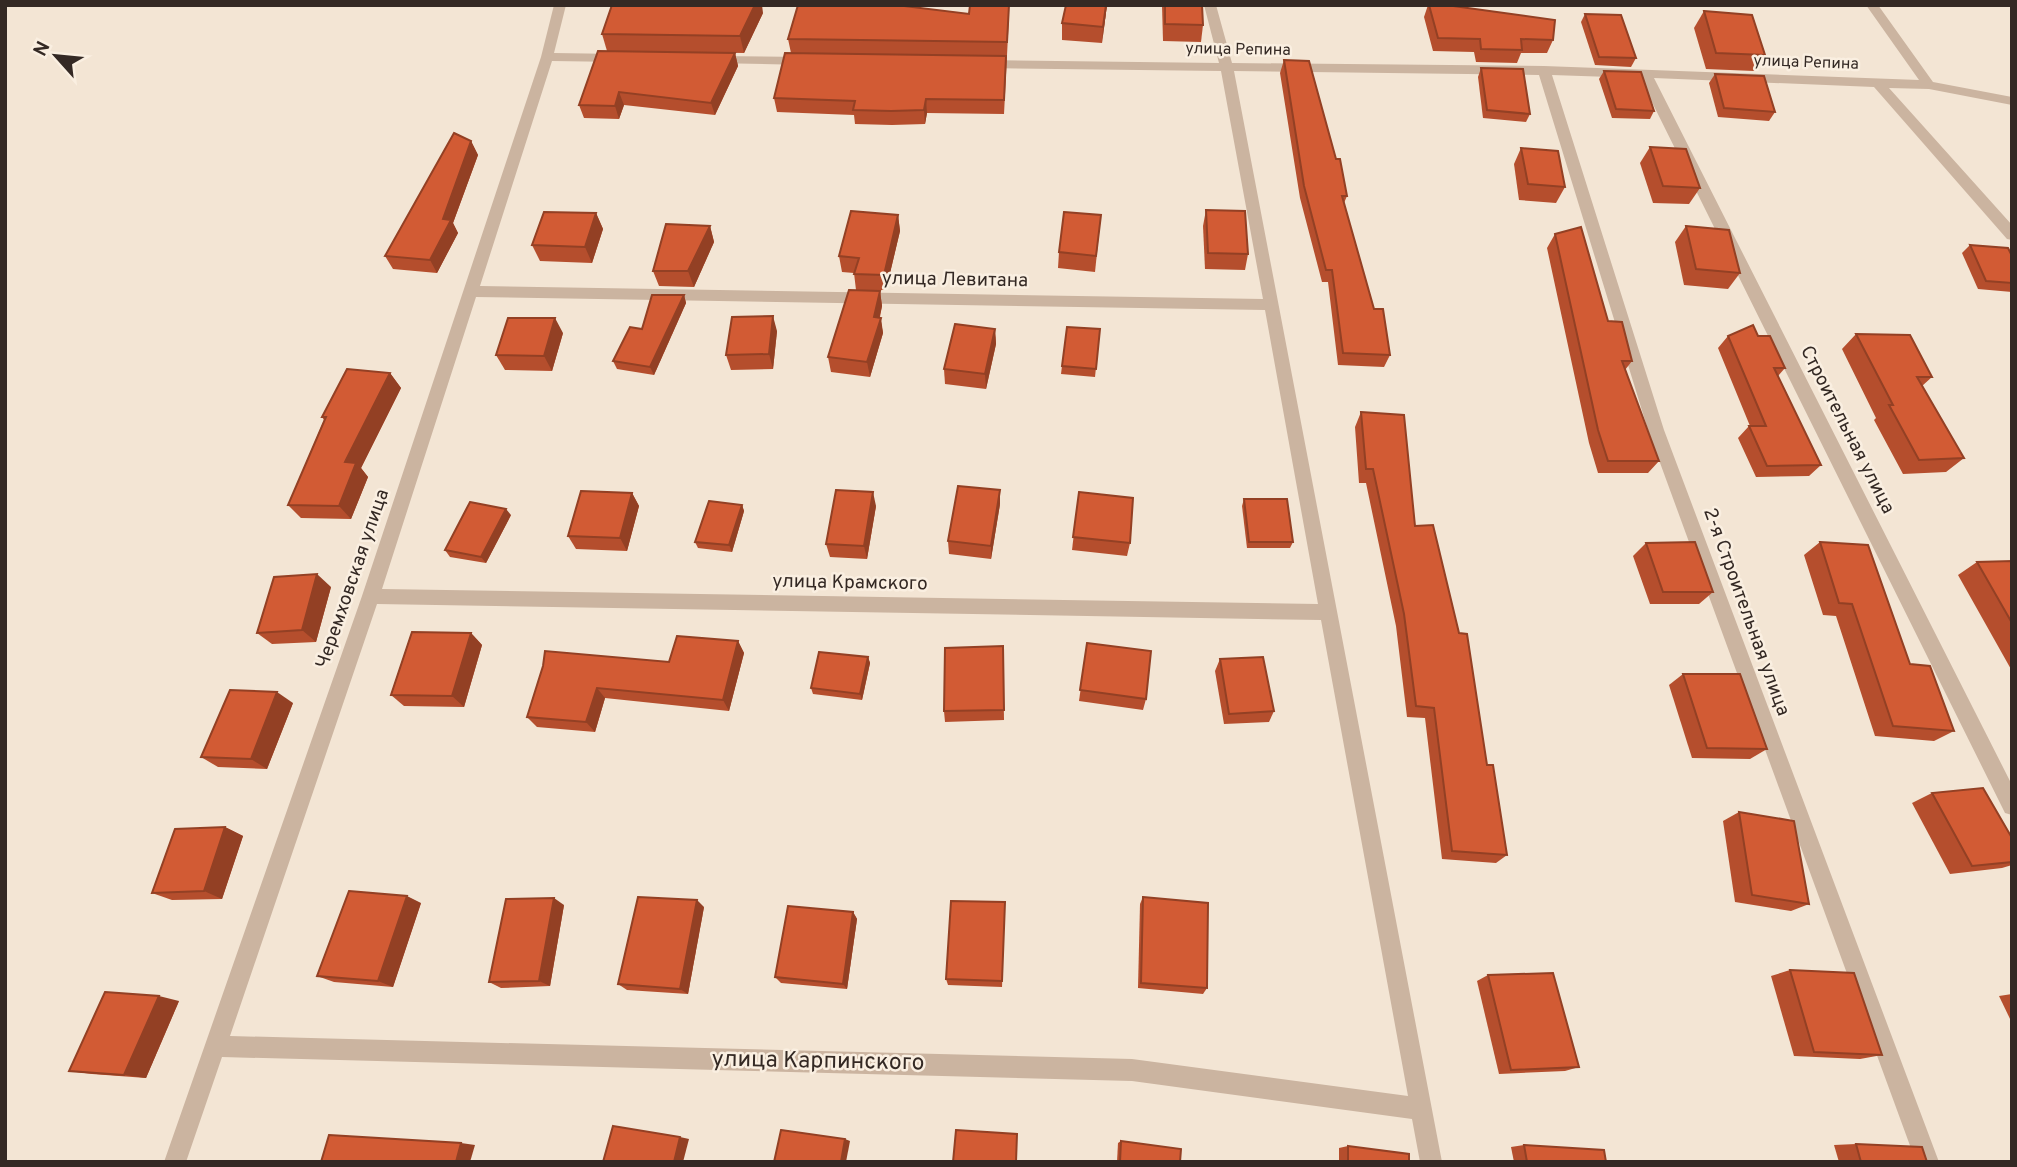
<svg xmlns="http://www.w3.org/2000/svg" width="2017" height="1167" font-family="Overpass,sans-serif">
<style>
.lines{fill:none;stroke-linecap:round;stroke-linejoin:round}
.minor{fill:#cbb4a0;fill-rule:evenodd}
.wall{fill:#b54e2d}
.shaded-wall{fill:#934024}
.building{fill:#d25b34;stroke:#934024;stroke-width:2}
.labels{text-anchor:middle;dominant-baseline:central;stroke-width:5;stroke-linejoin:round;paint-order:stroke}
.far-street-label{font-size:16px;fill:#342924;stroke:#faefe1}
.street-label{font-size:19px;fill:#342924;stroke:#faefe1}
.near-street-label{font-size:23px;fill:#342924;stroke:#faefe1}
</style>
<rect width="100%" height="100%" fill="#f3e5d4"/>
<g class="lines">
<g class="minor">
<path d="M554,5h12l-12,48 66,1 6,4 -6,4 -68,-1 -72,225 783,13 -42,-228 -237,-3 -6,-4 6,-4 235,3 -15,-58h12l16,58 312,3 375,14 -53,-75h12l55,77 79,15v8l-83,-16 -40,-1 123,137v15l-5,-1 -133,-152 -220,-9 358,707v30l-7,-2 -365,-735 -88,-3 112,355 275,732h-23l-268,-732 -109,-355 -305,-4 208,1091h-22l-8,-43 -280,-38 -910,-24 -36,105h-22l198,-566 179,-539zM476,297l789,13 53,294 -936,-15zM377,604l944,16 87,476 -276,-37 -902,-23z"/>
<path d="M715,56l91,1 6,4 -6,4 -95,-2 -2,-3z"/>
</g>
</g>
<g class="wall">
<path d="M1107,5l-5,38 -40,-3v-17z"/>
<path d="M1162,5h40l1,20 -2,17 -38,-1z"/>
<path d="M1428,5h18l107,35 -6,13h-26l-4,10 -41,-1 -2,-10 -41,-1 -9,-34z"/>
<path d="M1704,11l61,44 -11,16 -48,-2 -12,-41z"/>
<path d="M763,13l-19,40 -137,-2 -5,-17z"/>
<path d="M969,14l40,2 -5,98 -77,-1 -2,11 -33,1 -37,-1 -1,-9 -77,-3 -3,-14 17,-45 -3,-14z"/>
<path d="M1585,14l51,44 -5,9 -36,-2 -14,-43z"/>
<path d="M735,53l3,13 -23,49 -91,-10 -5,14 -35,-1 -5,-13z"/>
<path d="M1284,60l63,136 -3,7 30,106 16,46 -6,12 -46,-2 -10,-83h-6l-22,-84 -20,-125z"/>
<path d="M1481,68l49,46 -4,8 -43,-4 -5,-41z"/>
<path d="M1604,71l50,40 -4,8 -38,-1 -13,-39z"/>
<path d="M1715,74l60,38 -6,9 -51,-4 -9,-34z"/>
<path d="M471,141l7,14 -25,68 5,10 -21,40 -44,-4 -8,-13z"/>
<path d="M1650,147l50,41 -11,16 -36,-1 -13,-40z"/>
<path d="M1521,148l44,39 -9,16 -37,-3 -5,-36z"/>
<path d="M1206,210l42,44 -3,16 -40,-1 -2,-43z"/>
<path d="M596,213l7,16 -11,34 -52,-2 -8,-16z"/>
<path d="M898,215l2,16 -14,59h-30l-2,-17 -12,-1 -3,-16z"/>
<path d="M1101,215l-6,57 -37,-4 1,-16z"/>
<path d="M710,226l4,16 -20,45 -35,-1 -6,-15z"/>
<path d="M1686,226l54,47 -12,16 -44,-4 -9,-43z"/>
<path d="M1555,234l77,127 -7,9 34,91 -11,12h-50l-9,-30 -42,-195z"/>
<path d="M1970,245l42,11v36l-34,-3 -16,-36z"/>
<path d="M880,291l2,15 -2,11 3,16 -13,44 -39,-5 -3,-15z"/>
<path d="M684,295l2,8 -32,72 -37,-6 -4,-8 29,-32z"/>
<path d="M995,329l1,15 -10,45 -41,-5 -1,-15z"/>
<path d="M1100,329l-5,48 -34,-3 1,-8z"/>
<path d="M777,331l-4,38 -42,1 -5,-15z"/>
<path d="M563,333l-11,38 -47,-1 -9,-15z"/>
<path d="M1856,334l76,43 -10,9 42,72 -18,14 -43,2 -29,-54 2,-2 -34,-69z"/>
<path d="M1728,336h30l27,32 -7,8 43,89 -12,11 -53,1 -18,-39 11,-12h1l-32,-78z"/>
<path d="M390,373l11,15 -40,80 7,9 -17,42 -50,-1 -13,-13 36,-85 -2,-3z"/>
<path d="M1361,412l54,114 72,239 20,90 -11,8 -54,-4 -17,-141 -18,-1 -11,-91 -30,-143h-7l-4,-56z"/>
<path d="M1079,492l51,51 -3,13 -55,-6z"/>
<path d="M632,493l7,13 -12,45 -51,-2 -8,-13z"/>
<path d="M1244,499l49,43 -3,6h-43l-5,-42z"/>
<path d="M1000,504l-9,55 -42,-5 -1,-13z"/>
<path d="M742,505l2,6 -12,41 -34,-4 -3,-6z"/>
<path d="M876,506l-9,53 -37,-2 -4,-13z"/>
<path d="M511,515l-25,48 -36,-6 -5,-7z"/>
<path d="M1820,542l90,122 44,67 -20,10 -59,-5 -39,-120 -13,-1 -19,-60z"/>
<path d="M1646,543l67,49 -14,12h-49l-17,-48z"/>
<path d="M2012,561v110l-54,-96 19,-13z"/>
<path d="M331,587l-15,55 -44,2 -15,-11z"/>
<path d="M471,633l11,12 -18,62 -60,-1 -13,-11z"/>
<path d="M738,641l6,12 -15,58 -124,-13 -10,34 -58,-5 -10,-10 16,-51 126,-4z"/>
<path d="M1087,643l59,56 -3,11 -64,-9z"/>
<path d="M1003,646l1,74 -59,2 -1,-11z"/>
<path d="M868,657l2,6 -8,37 -49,-6 -2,-6z"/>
<path d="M1220,659l54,52 -5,11 -45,2 -9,-53z"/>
<path d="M1683,674l84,75 -17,10 -58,-1 -23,-73z"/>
<path d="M293,703l-26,66 -49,-2 -17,-10z"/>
<path d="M1932,793l80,45v27l-10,3 -52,6 -38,-71z"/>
<path d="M1739,812l70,92 -18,7 -56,-9 -12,-81z"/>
<path d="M225,827l18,9 -21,63 -50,1 -20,-7z"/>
<path d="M1143,897l64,91 -4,6 -65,-6 2,-84z"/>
<path d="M1005,902l-3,85 -54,-2 -2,-6z"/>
<path d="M421,903l-28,84 -59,-5 -17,-6z"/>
<path d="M564,905l-14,81 -49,2 -12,-6z"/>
<path d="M704,907l-16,87 -61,-4 -9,-6z"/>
<path d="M853,912l4,7 -10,70 -66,-6 -6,-6z"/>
<path d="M1790,970l92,85 -22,4 -66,-3 -23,-80z"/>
<path d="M1488,975l91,92 -14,4 -66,3 -22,-93z"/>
<path d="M2012,994v29l-13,-27z"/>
<path d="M179,1001l-33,77 -54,-4 -23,-3z"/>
<path d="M1121,1141l59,21h-63l1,-19z"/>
<path d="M1856,1144l71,18h-88l-5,-17z"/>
<path d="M1524,1145l82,17h-92l-3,-15z"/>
<path d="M1348,1146l61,16h-70v-14z"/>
</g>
<g class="shaded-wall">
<path d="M755,5h7l1,8 -19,40 -4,-17z"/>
<path d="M1106,5h1l-5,38 1,-16z"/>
<path d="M735,53l3,13 -23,49 -4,-12z"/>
<path d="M619,92l5,13 -5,14 -4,-13z"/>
<path d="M926,99l1,14 -2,11 -1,-14z"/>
<path d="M471,141l7,14 -25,68 5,10 -21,40 -7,-13 13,-41z"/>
<path d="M596,213l7,16 -11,34 -7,-16z"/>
<path d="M898,215l2,16 -14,59 -2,-15z"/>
<path d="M710,226l4,16 -20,45 -6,-16z"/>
<path d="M880,291l2,15 -6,26 -2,-15z"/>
<path d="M684,295l2,8 -32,72 -4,-8z"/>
<path d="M773,316l4,15 -4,38 -4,-15z"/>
<path d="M555,318l8,15 -11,38 -8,-15z"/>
<path d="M881,318l2,15 -13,44 -3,-15z"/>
<path d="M995,329l1,15 -10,45 -1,-15z"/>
<path d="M390,373l11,15 -40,80 7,9 -17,42 -12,-13 6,-44z"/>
<path d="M1000,490v14l-9,55v-13z"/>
<path d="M873,492l3,14 -9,53 -3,-13z"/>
<path d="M632,493l7,13 -12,45 -7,-13z"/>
<path d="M742,505l2,6 -12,41 -3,-7z"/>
<path d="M506,509l5,6 -25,48 -5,-6z"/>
<path d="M317,574l14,13 -15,55 -14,-12z"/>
<path d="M471,633l11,12 -18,62 -12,-11z"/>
<path d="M738,641l6,12 -15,58 -6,-11z"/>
<path d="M868,657l2,6 -8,37 -2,-6z"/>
<path d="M597,688l8,10 -10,34 -9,-10z"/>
<path d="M277,692l16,11 -26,66 -16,-10z"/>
<path d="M225,827l18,9 -21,63 -18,-8z"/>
<path d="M407,896l14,7 -28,84 -15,-6z"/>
<path d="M554,898l10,7 -14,81 -11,-5z"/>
<path d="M697,900l7,7 -16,87 -8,-5z"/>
<path d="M853,912l4,7 -10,70 -4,-5z"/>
<path d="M159,996l20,5 -33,77 -22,-3z"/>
<path d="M680,1137l9,2 -6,23h-9z"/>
<path d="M845,1139l5,2 -4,21h-5z"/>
<path d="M461,1143l14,2 -5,17h-14z"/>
</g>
<g class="building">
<path d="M612,5h143l-15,31 -138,-2z"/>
<path d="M798,5h98l73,9 1,-9h39l-2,37 -219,-3z"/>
<path d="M1066,5h40l-3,22 -41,-4z"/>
<path d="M1165,5h37l1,20 -38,-1z"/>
<path d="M1429,5h17l109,15 -2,20 -32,-1 1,11 -41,-1 -1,-10 -42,-1z"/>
<path d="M1704,11l48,4 13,40 -49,-2z"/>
<path d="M1585,14l36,1 15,43 -37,-1z"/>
<path d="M598,51l137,2 -24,50 -92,-11 -4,14 -36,-1z"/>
<path d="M785,53l221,3 -2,44 -78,-1 -2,11 -33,1 -38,-1 2,-9 -81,-3z"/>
<path d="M1284,60l25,1 27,98h4l7,37h-5l32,113h9l7,46 -47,-2 -11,-83h-6l-22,-84z"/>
<path d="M1481,68l42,1 7,45 -43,-4z"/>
<path d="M1604,71l37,1 13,39 -38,-2z"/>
<path d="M1715,74l49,2 11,36 -51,-4z"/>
<path d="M454,133l17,8 -28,78 8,1 -21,40 -45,-4z"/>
<path d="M1650,147l36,2 14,39 -37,-2z"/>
<path d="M1521,148l37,3 7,36 -37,-3z"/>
<path d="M1206,210l39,1 3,43 -40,-1z"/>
<path d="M851,211l47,4 -14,60 -30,-1 5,-16 -20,-2z"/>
<path d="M544,212l52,1 -11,34 -53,-2z"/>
<path d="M1064,212l37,3 -5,41 -37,-4z"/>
<path d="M666,224l44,2 -22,45h-35z"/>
<path d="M1686,226l43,4 11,43 -44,-4z"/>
<path d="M1581,227l27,94 14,1 10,39h-10l37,100h-51l-10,-31 -43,-196z"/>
<path d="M1970,245l38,3 4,8v27l-26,-2z"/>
<path d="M849,290l31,1 -6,26 7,1 -14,44 -39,-5z"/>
<path d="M652,295h32l-34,72 -37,-6 17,-34 12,2z"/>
<path d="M773,316l-4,38 -43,1 6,-38z"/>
<path d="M508,318h47l-11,38 -48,-1z"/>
<path d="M955,324l40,5 -10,45 -41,-5z"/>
<path d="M1753,325l5,11h12l15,32h-11l47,97 -54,1 -18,-40h17l-38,-90z"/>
<path d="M1067,327l33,2 -4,40 -34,-3z"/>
<path d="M1856,334l54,1 22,42h-15l47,81 -45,2 -30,-55h4z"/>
<path d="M347,369l43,4 -45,89 11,1 -17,43 -51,-1 38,-88h-4z"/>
<path d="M1361,412l43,3 11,111 18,-1 26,108 8,1 20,131h6l14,90 -55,-4 -18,-143 -18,-2 -12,-92 -31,-145h-7z"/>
<path d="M958,486l42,4 -9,56 -43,-5z"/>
<path d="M836,490l37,2 -9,54 -38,-2z"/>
<path d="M581,491l51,2 -12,45 -52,-2z"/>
<path d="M1079,492l54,6 -3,45 -57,-6z"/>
<path d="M1244,499h43l6,43h-44z"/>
<path d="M709,501l33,4 -13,40 -34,-3z"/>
<path d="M470,502l36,7 -25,48 -36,-7z"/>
<path d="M1695,542l18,50h-50l-17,-49z"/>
<path d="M1820,542l48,3 42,119 20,2 24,65 -61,-5 -41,-122 -13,-1z"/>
<path d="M2012,561v62l-35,-61z"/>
<path d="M317,574l-15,56 -45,3 17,-56z"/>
<path d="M412,632l59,1 -19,63 -61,-1z"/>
<path d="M677,636l61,5 -15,59 -126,-12 -11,34 -59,-5 16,-51 2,-15 124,11z"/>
<path d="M1087,643l64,8 -5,48 -66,-9z"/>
<path d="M1003,646l1,64 -60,1 1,-63z"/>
<path d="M819,652l49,5 -8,37 -49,-6z"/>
<path d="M1263,657l11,54 -45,3 -9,-55z"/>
<path d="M1683,674h57l27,75 -60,-1z"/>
<path d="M230,690l47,2 -26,67 -50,-2z"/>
<path d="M1983,788l29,50v24l-40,4 -40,-73z"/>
<path d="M1739,812l55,9 15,83 -57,-9z"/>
<path d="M225,827l-21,64 -52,2 23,-64z"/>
<path d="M349,891l58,5 -29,85 -61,-5z"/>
<path d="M638,897l59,3 -17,89 -62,-5z"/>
<path d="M1143,897l65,6 -1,85 -66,-5z"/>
<path d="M554,898l-15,83 -50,1 17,-83z"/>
<path d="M951,901l54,1 -3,79 -56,-2z"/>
<path d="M788,906l65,6 -10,72 -68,-7z"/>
<path d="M1790,970l64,3 28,82 -68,-3z"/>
<path d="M1553,973l26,94 -68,3 -23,-95z"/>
<path d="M105,992l54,4 -35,79 -55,-4z"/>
<path d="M613,1126l67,11 -6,25h-71z"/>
<path d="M781,1130l64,9 -4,23h-67z"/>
<path d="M956,1130l61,4 -1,28h-63z"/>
<path d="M329,1135l132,8 -5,19h-135z"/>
<path d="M1121,1141l60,8 -1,13h-60z"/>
<path d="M1856,1144l66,3 5,15h-66z"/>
<path d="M1524,1145l80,5 2,12h-79z"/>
<path d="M1348,1146l61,8v8h-61z"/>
</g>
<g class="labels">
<g class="far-street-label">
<text transform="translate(1238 50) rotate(1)">улица Репина</text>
<text transform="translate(1806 63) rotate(2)">улица Репина</text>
</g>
<g class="street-label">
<text transform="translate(955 280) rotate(1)">улица Левитана</text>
<text transform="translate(1847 430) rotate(63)">Строительная улица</text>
<text transform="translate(353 579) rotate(-71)">Черемховская улица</text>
<text transform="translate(850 583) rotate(1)">улица Крамского</text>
<text transform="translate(1746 612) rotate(70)">2-я Строительная улица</text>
</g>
<g class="near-street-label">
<text transform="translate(818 1062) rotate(1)">улица Карпинского</text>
</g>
</g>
<rect width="2017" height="1167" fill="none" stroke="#342924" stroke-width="14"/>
<g transform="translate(56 56) rotate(297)" stroke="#faefe1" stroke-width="5" paint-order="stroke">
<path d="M0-5L12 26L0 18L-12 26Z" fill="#342924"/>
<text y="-10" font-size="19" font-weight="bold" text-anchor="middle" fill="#342924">N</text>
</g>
</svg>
